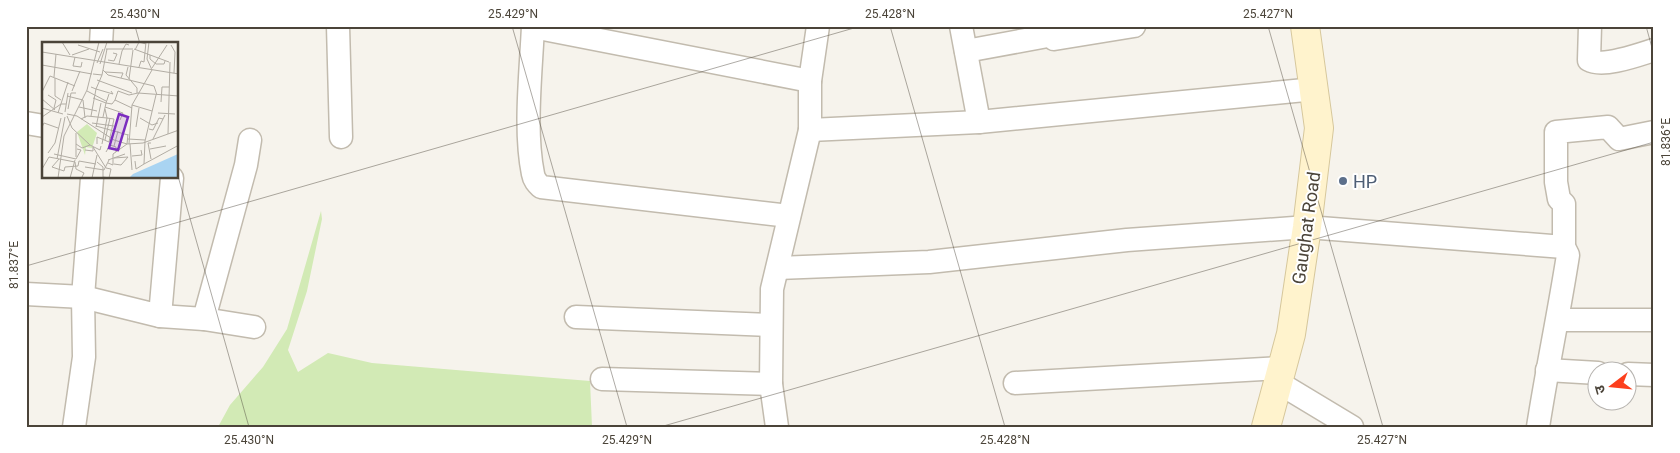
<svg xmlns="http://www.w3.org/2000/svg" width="1680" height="453" font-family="Roboto,'Noto Sans Devanagari',sans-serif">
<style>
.green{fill:#d2eab5}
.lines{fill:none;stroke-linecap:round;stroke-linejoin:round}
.street-casing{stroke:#c2bbae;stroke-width:25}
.secondary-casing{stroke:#d6c79b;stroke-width:30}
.street{stroke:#fff;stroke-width:22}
.secondary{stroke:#fff3cd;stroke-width:28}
.ticks{fill:none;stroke:#4b4439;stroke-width:1;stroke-opacity:0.45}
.service-dot{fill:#5c6f8a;stroke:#fff;stroke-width:2}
.labels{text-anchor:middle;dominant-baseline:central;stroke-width:4;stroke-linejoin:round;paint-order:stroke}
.service-label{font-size:18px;fill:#4e5e75;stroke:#fff;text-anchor:start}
.street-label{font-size:18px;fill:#4b4439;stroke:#fff}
.inset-road{fill:none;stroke:#b2ada4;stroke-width:1}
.view{fill:#7b2cbf;fill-opacity:0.15;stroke:#7b2cbf;stroke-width:2.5}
.inset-edge{fill:none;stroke:#4b4439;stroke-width:2.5}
.neatline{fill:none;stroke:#4b4439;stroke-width:2}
.ticks-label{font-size:12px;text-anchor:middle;fill:#4b4439}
</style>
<rect width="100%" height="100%" fill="#f6f3ec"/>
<path class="green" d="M321,211l1,8 -15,72 -19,59 10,22 30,-19 44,10 218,18 2,46h-374l12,-22 33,-38 24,-38z"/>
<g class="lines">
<defs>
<g id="street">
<path d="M338,26l3,111"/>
<path d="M533,26c-2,46 -9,104 0,148 1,6 4,9 8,13l248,29"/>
<path d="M961,26l18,96"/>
<path d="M1051,26l3,13 80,-13"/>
<path d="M1590,26l-1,34c14,8 49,-5 65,-10"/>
<path d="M533,27l277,54"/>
<path d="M101,44l1,-18"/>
<path d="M966,51l87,-16"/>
<path d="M26,123l18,3"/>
<path d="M810,130l169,-8 336,-33"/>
<path d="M778,268l151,-6 198,-22 180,-13 257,20"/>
<path d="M26,294l57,3 77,19 44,3 50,8"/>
<path d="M160,316l12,-138"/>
<path d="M576,317l195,8"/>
<path d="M204,319l42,-154 4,-25"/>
<path d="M1558,320h96"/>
<path d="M1547,370l51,3"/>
<path d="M1628,374l26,1"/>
<path d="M602,379l169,5"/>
<path d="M1015,383l266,-15"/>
<path d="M1279,383l73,44"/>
<path d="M74,427l10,-70 -1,-60 9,-119"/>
<path d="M777,427l-6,-43 1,-95 38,-159v-49l8,-55"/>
<path d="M1538,427c9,-58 21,-114 30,-172l-4,-8v-43l-5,-5 -3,-17v-50l52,-5 11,12 35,-7"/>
</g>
<path id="secondary" d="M1266,427l25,-93 16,-107 12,-99 -14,-102"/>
</defs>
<use href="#street" class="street-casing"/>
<use href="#secondary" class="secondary-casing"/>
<use href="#street" class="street"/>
<use href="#secondary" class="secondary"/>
</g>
<path class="ticks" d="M135,26l5,18M512,26l115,401M890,26l115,401M1268,26l115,401M1646,26l8,29M178,176l71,251M26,266l835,-240M660,427l994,-285"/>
<circle class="service-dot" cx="1343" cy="181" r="5"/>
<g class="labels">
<g class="service-label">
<text x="1353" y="181">HP</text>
</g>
<g class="street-label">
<text transform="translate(1306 228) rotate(-82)">Gaughat Road</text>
</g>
</g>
<g transform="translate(42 42)">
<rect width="136" height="136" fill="#f6f3ec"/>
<path d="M45,82l10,9 -5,15 -6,-1 -1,8 -8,-23z" fill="#d2eab5"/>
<path d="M136,112v24h-49l4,-4z" fill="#a9d4f2"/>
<path class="inset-road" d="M20,0l8,13M107,0l-2,17 5,11M36,3l22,7M129,3l4,7 -1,21M64,7h27M92,7l35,13M93,8l4,-8 7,2M0,10l137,22M30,13l17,-6M108,13v4l6,5h8l1,-3M33,15l-2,9 8,1 1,-5M66,18l6,1 3,-7 -4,-1M55,21l6,-14M58,22l7,-22M77,22l3,-13 4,-7 3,1M0,23l50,9M86,25l-2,8 11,13v5M97,25l2,-6 3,1 2,-20M110,26l15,-23M61,28l5,5 46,11 3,9M63,30l18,1 -2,5M51,32l9,1 5,-26M12,35l2,-23M13,36v18l6,4M87,37l4,-29M55,38l35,13M49,45l5,2 6,-14M30,49l8,-20M45,49l19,10M0,50l8,-16 25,10M96,51l41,3M6,53l8,5 -2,8M114,53l-11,46 -1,23 35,-19M25,54l16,4 2,18M51,56l13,5 3,-9M0,57l13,11M73,58l3,-9 11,4 9,-2M119,60l1,-15h7M90,63l20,6M37,65l18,4M63,65l18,6 -3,7M0,66l21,6M26,67l3,-16h5M63,67l2,9 7,1 -5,23M23,70l3,-19M16,71l10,-31M116,71l17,1M25,72l10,2 37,24 13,4 16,-1 36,-13M25,74l5,12 18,17 10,5 1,-4M49,74l5,-27 17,5 -2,-3M0,75l19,-13h5M61,75l3,-14 6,1 3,-4 17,8M98,76l12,7 6,-2M39,77l6,-3 20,2 -5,26M50,81l22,3M54,84l32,9M0,85l2,-4 14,5M54,85l5,-24M94,85l3,-19M107,87l4,1 6,-12 4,1M34,91v24M126,92l2,-72M86,97l17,1M111,97l12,-24M63,98l5,-22M34,102l6,4 8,-3M55,102v-7l12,5M87,102l3,-39 20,-35M88,102l2,26M72,104l4,-15M108,107l16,-3M43,108l8,1v-4l13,21 5,1 -2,9M64,110l4,-7 6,2v5M6,111l7,-10 6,-25M12,112l22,5 5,-9 -4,-1M90,114l10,-1 -1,-5M15,117l8,-42M17,117l-7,8 12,4 1,-4 13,-1 1,-5 17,3M109,117l-3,-16h3M66,118l17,-6M93,119l1,8 8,-5M55,120l6,5v10l7,1M66,121l5,2v-11l14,-10 1,-10M72,122l7,1 7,-8 -14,1M43,125l19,3 5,-10M0,127l7,-12 26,5 1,7 8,4 -2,4M16,136l6,-42 23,-46 12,-48M28,136l5,-18M50,136l5,-23"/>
<path class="view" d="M77,72l9,3 -10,33 -9,-2z"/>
<rect width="136" height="136" class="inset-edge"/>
</g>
<rect width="1680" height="453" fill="none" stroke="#ffffff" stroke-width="55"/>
<g transform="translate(1612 386) rotate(254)"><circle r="24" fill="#ffffff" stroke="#b7b4b0"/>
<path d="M0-4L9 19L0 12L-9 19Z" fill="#fc3f1d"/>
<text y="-8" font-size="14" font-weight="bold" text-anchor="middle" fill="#4b4439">उ</text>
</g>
<rect x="28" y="28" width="1624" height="398" class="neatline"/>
<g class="ticks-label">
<text x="135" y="18">25.430°N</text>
<text x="513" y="18">25.429°N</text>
<text x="890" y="18">25.428°N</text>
<text x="1268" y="18">25.427°N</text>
<text transform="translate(1666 142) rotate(-90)" y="4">81.836°E</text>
<text transform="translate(14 265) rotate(-90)" y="4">81.837°E</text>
<text x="249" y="444">25.430°N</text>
<text x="627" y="444">25.429°N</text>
<text x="1005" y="444">25.428°N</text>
<text x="1382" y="444">25.427°N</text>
</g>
</svg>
